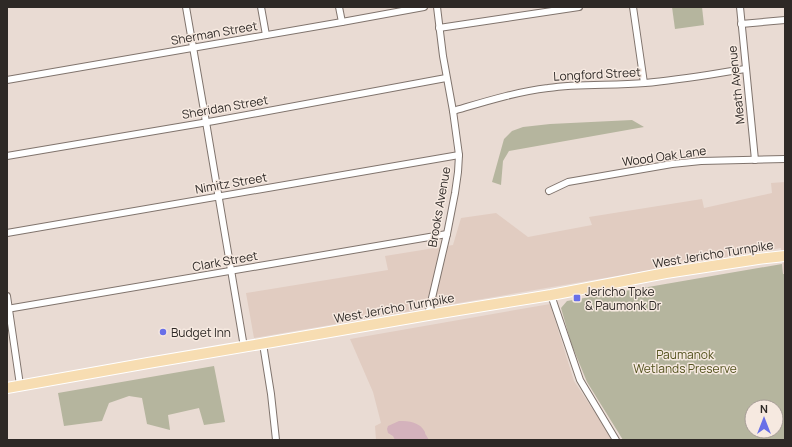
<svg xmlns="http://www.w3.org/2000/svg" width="792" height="447" font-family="Manrope,sans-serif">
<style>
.built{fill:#e1ccc1}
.green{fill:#b5b59e;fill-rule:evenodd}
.water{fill:#d4b2bc}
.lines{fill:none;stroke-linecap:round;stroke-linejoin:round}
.street-casing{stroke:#80746d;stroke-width:8}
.primary-casing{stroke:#fff;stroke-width:12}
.street{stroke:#fff;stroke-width:6}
.primary{stroke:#f7ddb2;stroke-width:10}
.poi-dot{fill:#686fe8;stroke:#f6e9e0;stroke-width:1.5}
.labels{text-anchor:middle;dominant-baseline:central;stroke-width:3;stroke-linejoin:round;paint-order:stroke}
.street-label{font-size:12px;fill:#2e2926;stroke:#f6e9e0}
.poi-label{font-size:12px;fill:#2e2926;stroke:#f6e9e0;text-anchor:start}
.park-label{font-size:12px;fill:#54531f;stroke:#f6e9e0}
</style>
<rect width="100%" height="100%" fill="#e9dbd3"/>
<g class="built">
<path d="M785,182v106l-4,-40 -527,90 -8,-45 142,-23 -3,-14 68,-11 8,-27 35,-5 32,24 64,-12 -3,-8 113,-18 2,9 68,-15 -1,-10z"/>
<path d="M550,304l24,77 39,59h-237l-1,-14 6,-3 -8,-31 -23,-53z"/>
</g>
<g class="green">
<path d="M672,7h30l2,18 -29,4z"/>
<path d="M632,120l12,7 -135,24 -6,10 -2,24 -9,-3 12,-43 8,-8 11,-4 27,-3z"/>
<path d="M782,264l1,10h2v166h-162l-36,-58 -16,-39 -10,-35 6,-7zM752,407h24v24h-24z"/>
<path d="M214,366l11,56 -21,3 -5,-17 -31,7 2,15 -23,-6 -5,-26 -13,-2 -20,7 -7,18 -38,5 -6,-33z"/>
</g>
<path class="water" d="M399,421c10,0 21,1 26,11 0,1 0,2 1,3 1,2 2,3 3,5h-34l-2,-4 -5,-3 -1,-4 1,-3z"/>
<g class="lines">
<defs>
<g id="street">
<path d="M186,7l20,115 38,225"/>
<path d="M261,7l5,28"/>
<path d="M339,7l3,15"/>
<path d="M633,7l11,76"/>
<path d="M740,7l15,153"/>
<path d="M741,24l44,-4"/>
<path d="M439,28l140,-21"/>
<path d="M7,80l335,-58 82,-15"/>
<path d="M453,111c31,-9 62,-19 95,-23 32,-5 65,-2 97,-5 34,-3 67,-9 100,-14"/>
<path d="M7,156l207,-35 232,-43"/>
<path d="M549,191l19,-9 104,-18 29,-3 84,-2"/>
<path d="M7,233l452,-78"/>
<path d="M551,295l29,85 36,60"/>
<path d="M7,296l13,89"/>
<path d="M7,309l440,-75"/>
<path d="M428,315l19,-81 8,-41 3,-21 1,-17 -6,-44 -10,-55 -6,-49"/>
<path d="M263,344l8,50 5,46"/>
</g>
<path id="primary" d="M7,388l141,-25 124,-21 156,-27 123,-20 115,-22 92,-14 27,-3"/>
</defs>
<use href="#street" class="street-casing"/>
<use href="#primary" class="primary-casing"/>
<use href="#street" class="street"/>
<use href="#primary" class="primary"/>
</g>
<g class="poi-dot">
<rect x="573" y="294" width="8" height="8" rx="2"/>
<circle cx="163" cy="332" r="4"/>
</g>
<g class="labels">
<g class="street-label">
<text transform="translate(214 33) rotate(-10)">Sherman Street</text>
<text transform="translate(597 74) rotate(-3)">Longford Street</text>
<text transform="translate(736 85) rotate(-96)">Meath Avenue</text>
<text transform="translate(225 107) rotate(-10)">Sheridan Street</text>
<text transform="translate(664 156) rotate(-8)">Wood Oak Lane</text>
<text transform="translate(231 183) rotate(-10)">Nimitz Street</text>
<text transform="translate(439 207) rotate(-80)">Brooks Avenue</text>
<text transform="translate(713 254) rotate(-9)">West Jericho Turnpike</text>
<text transform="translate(225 261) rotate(-10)">Clark Street</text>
<text transform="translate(394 308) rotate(-10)">West Jericho Turnpike</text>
</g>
<g class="poi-label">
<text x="585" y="291">Jericho Tpke<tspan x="585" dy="14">&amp; Paumonk Dr</tspan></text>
<text x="171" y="332">Budget Inn</text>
</g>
<g class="park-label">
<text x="685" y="354">Paumanok<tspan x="685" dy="14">Wetlands Preserve</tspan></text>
</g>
</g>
<rect width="792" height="447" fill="none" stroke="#2e2926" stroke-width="16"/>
<g transform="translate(764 419)"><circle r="19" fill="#f6e9e0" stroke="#a69c96"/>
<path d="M0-3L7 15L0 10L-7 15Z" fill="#686fe8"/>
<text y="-6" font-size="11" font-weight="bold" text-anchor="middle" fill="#2e2926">N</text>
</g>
</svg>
